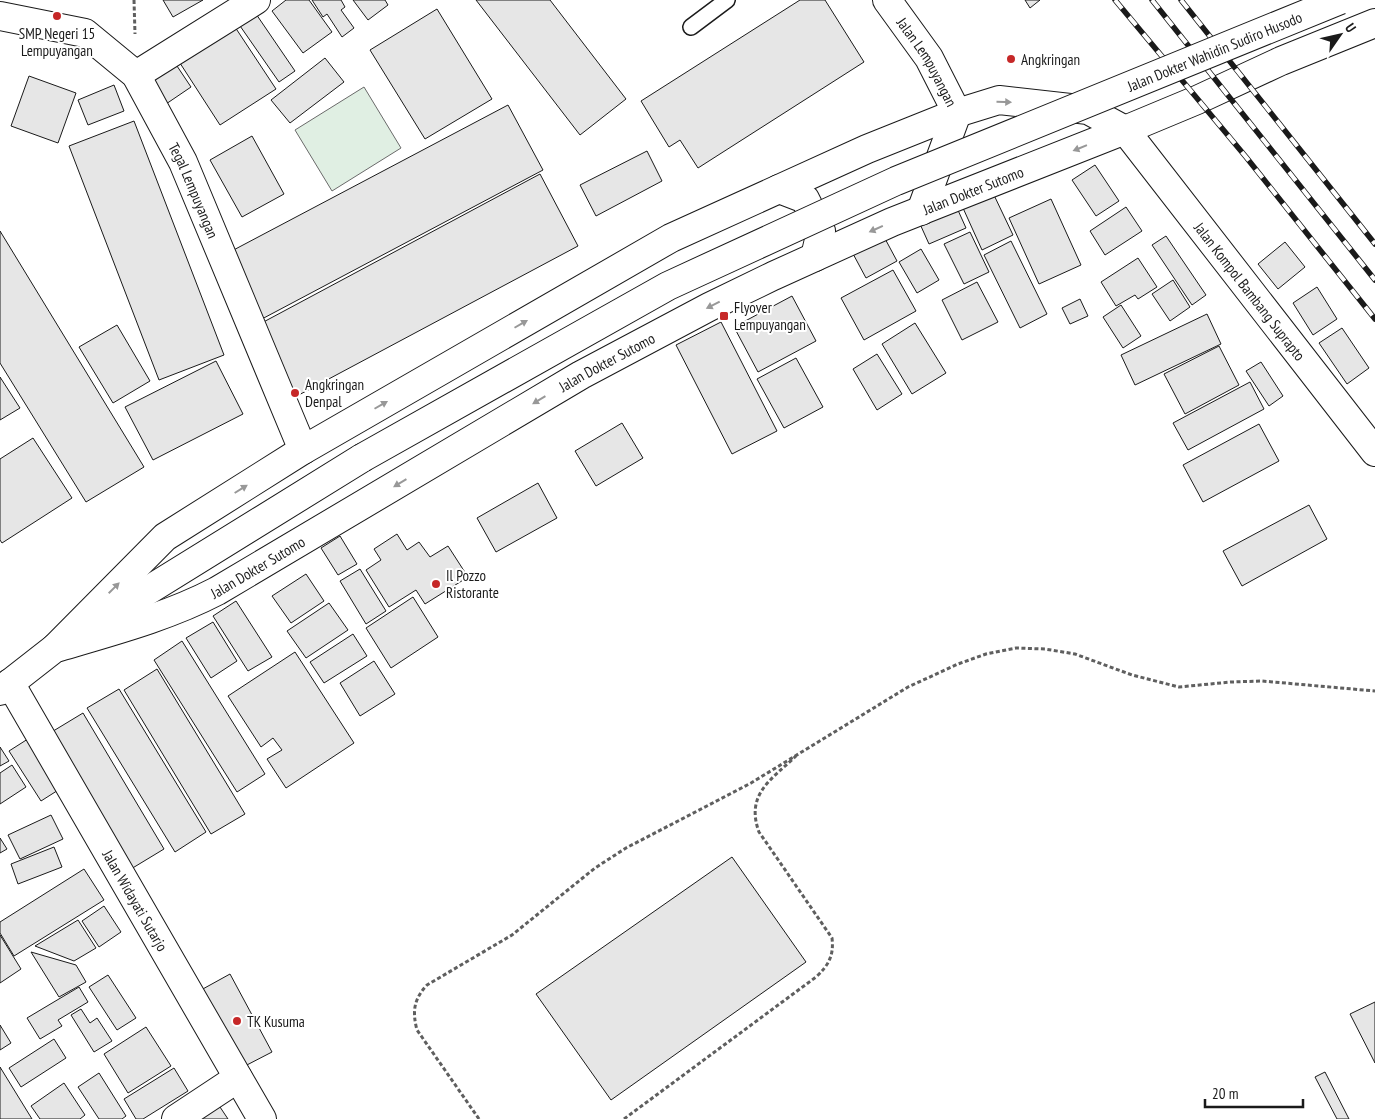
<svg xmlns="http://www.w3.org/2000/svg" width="1375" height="1119" font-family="'PT Sans Narrow',sans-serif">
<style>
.green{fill:#e0efe3;stroke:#6a6a6a}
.building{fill:#e6e6e6;stroke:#1a1a1a}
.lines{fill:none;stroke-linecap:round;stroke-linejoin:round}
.service-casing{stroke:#1a1a1a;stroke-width:18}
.minor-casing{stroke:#1a1a1a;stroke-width:30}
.tertiary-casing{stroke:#1a1a1a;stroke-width:30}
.secondary-casing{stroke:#1a1a1a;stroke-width:30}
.path{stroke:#5f5f5f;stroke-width:3;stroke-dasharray:4 2.5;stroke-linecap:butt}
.service{stroke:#fff;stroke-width:15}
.minor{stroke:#fff;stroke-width:28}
.tertiary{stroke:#fff;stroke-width:28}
.secondary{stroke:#fff;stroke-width:28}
.rail-casing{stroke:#1a1a1a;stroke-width:5.5}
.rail{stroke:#fff;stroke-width:4;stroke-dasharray:11;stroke-linecap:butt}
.secondary-bridge-casing{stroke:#1a1a1a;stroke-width:30;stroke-linecap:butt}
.secondary-bridge{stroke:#fff;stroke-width:28}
.oneway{fill:#989898}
.poi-dot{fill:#c62828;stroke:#fff;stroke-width:2}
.labels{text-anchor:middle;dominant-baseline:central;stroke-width:4;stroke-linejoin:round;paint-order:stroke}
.poi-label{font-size:15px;fill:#1a1a1a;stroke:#fff;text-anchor:start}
.street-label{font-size:15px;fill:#1a1a1a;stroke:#fff}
</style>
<rect width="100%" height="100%" fill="#fff"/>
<path class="green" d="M364,87l37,61 -69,43 -37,-61z"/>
<g class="building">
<path d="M163,0h40l-30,17z"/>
<path d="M286,0h23l23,32 -29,21 -31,-42z"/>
<path d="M312,0h29l4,7 -4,3 13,18 -12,9 -15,-23 -4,3z"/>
<path d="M353,0h32l3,5 -20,15z"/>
<path d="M476,0h74l76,99 -46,36z"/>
<path d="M800,0h25l39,62 -166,106 -18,-28 -11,7 -28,-46z"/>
<path d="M1025,0h15l-10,8z"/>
<path d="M437,9l55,90 -67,40 -55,-89z"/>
<path d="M254,11l41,60 -16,11 -41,-59z"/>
<path d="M233,24l43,65 -56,36 -42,-65z"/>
<path d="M171,57l20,30 -25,17 -19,-31z"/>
<path d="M325,58l19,24 -54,41 -19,-23z"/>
<path d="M29,76l47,17 -18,50 -47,-17z"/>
<path d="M114,85l10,26 -36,14 -10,-25z"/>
<path d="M508,105l35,65 -283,150 -34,-66z"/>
<path d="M134,121l90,234 -65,25 -90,-234z"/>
<path d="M252,136l32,58 -42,23 -32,-57z"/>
<path d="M647,151l15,30 -66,35 -16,-31z"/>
<path d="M1095,165l24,36 -23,15 -24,-36z"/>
<path d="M540,174l38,72 -283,151 -39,-71z"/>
<path d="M993,193l20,42 -31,15 -19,-42z"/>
<path d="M1051,199l30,66 -42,19 -30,-66z"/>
<path d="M1126,207l16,24 -37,24 -15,-24z"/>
<path d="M957,208l9,20 -37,16 -9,-20z"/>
<path d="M0,231l144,236 -58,35 -86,-139z"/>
<path d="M970,232l19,40 -25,12 -20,-40z"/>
<path d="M882,233l15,28 -31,17 -15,-28z"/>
<path d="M1166,236l40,59 -14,10 -40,-60z"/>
<path d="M1011,241l36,73 -27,14 -36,-73z"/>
<path d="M1285,242l20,25 -27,22 -20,-25z"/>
<path d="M921,249l18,31 -22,13 -18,-31z"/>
<path d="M1138,258l19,29 -19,12 -3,-4 -19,11 -15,-24z"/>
<path d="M893,270l23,41 -52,29 -23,-42z"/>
<path d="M1173,280l17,27 -20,14 -18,-27z"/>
<path d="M977,282l21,40 -36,18 -20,-40z"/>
<path d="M1317,287l20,32 -24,16 -20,-32z"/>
<path d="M792,296l24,45 -58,31 -24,-45z"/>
<path d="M1080,299l8,17 -18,8 -8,-16z"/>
<path d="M1121,305l20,31 -18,12 -20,-31z"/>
<path d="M1207,314l14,30 -86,41 -14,-30z"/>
<path d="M721,322l56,109 -45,23 -56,-109z"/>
<path d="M915,323l31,50 -34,21 -30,-50z"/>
<path d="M117,325l33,56 -37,22 -34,-56z"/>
<path d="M1342,328l27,40 -22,16 -28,-41z"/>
<path d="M1219,346l20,39 -54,29 -21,-40z"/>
<path d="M877,354l25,40 -25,16 -24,-41z"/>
<path d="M796,358l27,49 -39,21 -27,-49z"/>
<path d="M216,361l27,53 -90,46 -28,-53z"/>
<path d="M1261,362l22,34 -14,10 -23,-35z"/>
<path d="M0,377l20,31 -20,12z"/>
<path d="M1250,382l14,27 -76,41 -15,-27z"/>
<path d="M622,423l21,35 -47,28 -21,-35z"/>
<path d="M1259,424l20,37 -76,41 -20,-37z"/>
<path d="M33,438l39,60 -70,45 -2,-3v-81z"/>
<path d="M538,483l19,35 -61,34 -19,-34z"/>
<path d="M1309,505l18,34 -85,47 -19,-35z"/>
<path d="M397,534l10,16 12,-8 11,15 18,-11 20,31 -43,27 -9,-14 -27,17 -23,-37 15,-10 -7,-11z"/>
<path d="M340,536l17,28 -19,11 -17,-27z"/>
<path d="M360,569l26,42 -20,13 -26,-43z"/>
<path d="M306,574l18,27 -33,22 -19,-27z"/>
<path d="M413,597l25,40 -47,31 -25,-40z"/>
<path d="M236,601l36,56 -24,14 -35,-55z"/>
<path d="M329,603l19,27 -42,28 -19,-27z"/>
<path d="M213,622l24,39 -26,17 -25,-40z"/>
<path d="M353,634l14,22 -43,27 -14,-21z"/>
<path d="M182,641l83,133 -28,18 -83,-132z"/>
<path d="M295,652l59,91 -68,45 -19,-29 15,-9 -9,-12 -12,9 -33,-51z"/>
<path d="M374,661l21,33 -35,22 -20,-33z"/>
<path d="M157,669l88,145 -34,20 -87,-144z"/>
<path d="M119,689l87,143 -31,20 -88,-144z"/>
<path d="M83,713l81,136 -38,23 -81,-136z"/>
<path d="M31,737l32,50 -22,14 -32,-50z"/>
<path d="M0,747l9,14 -9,5z"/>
<path d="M12,765l14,22 -26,17v-31z"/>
<path d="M51,815l12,24 -43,20 -12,-24z"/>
<path d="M0,838l7,11 -7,4z"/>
<path d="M54,847l8,20 -44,17 -7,-20z"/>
<path d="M732,857l74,105 -195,138 -75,-106z"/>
<path d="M84,869l20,31 -90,56 -14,-23v-11z"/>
<path d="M104,906l17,26 -22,15 -17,-26z"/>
<path d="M78,920l18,28 -22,13 -39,-15z"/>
<path d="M0,935l21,34 -21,14z"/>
<path d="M31,952l45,13 10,17 -27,15z"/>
<path d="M230,974l42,78 -29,15 -42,-77z"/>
<path d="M108,975l28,43 -19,12 -28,-43z"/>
<path d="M79,987l9,15 -30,18 4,6 -22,13 -13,-21z"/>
<path d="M1375,1002v61l-25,-49z"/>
<path d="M81,1009l9,14 7,-5 15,23 -18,11 -23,-37z"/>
<path d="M0,1025l11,18 -11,7z"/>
<path d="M146,1027l25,39 -43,27 -24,-39z"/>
<path d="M54,1039l12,19 -45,29 -12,-19z"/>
<path d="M0,1067l32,52h-32z"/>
<path d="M174,1068l14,23 -45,28h-7l-12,-20z"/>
<path d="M1325,1072l24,47h-12l-22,-42z"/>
<path d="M99,1073l27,43 -4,3h-23l-21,-32z"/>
<path d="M64,1083l21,32 -5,4h-40l-9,-13z"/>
<path d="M216,1101l12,18h-38z"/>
</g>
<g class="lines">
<defs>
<path id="service" d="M691,27l36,-27"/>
<g id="minor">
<path id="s1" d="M0,16l85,17 51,42 47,87 120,288"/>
<path d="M136,75l120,-75"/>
<path id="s2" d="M10,683l252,436"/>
<path d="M176,1119l62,-41"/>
</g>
<g id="tertiary">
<path id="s3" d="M887,0l42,58 28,55 -36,98"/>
<path id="s4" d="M1375,23l-94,38 -84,39 -72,30 250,322"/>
<path d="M779,189l26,10 16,32 -6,26"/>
</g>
<g id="secondary">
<path id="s5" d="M59,647c54,-16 108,-30 158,-56l364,-216 128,-68 64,-31 119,-54 233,-92"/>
<path d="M55,648l110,-111 138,-87 368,-212 196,-89 90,-36 42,-13 89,10 37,20"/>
<path d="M0,691l55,-43 307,-190"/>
</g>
</defs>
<use href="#service" class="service-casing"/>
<use href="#minor" class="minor-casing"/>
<use href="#tertiary" class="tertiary-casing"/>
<use href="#secondary" class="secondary-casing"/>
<g class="path">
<path d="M134,0l1,34"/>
<path d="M479,1119l-62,-89c-5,-19 -3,-31 10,-45l85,-50 83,-67 31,-20 125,-65 157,-96 50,-23 28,-10 30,-6 29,1 30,5 57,21 47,12 52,-5 31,-1 113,10"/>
<path d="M624,1119l192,-142c13,-12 18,-22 16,-39l-73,-106c-14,-38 13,-53 37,-76"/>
</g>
<use href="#service" class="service"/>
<use href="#minor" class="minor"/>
<use href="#tertiary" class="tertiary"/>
<use href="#secondary" class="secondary"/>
<defs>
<g id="rail">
<path d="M1115,0l131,157 129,162"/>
<path d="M1152,0l223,280"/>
<path d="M1181,0l194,244"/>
</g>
</defs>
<use href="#rail" class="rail-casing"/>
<use href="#rail" class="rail"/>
<defs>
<g id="secondary-bridge">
<path id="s6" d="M362,458l306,-172 228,-105 444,-181"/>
</g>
</defs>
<use href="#secondary-bridge" class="secondary-bridge-casing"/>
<use href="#secondary-bridge" class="secondary-bridge"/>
</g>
<defs><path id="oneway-solid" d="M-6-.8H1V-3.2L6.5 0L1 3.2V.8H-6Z" transform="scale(1.25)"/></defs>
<g class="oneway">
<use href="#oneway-solid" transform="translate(1004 102) rotate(1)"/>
<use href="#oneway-solid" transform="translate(1080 148) rotate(158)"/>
<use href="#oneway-solid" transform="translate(876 229) rotate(156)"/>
<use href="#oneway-solid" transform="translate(713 305) rotate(153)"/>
<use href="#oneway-solid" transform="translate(521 324) rotate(-30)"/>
<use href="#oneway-solid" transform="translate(539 400) rotate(149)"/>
<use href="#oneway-solid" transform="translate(381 405) rotate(-30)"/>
<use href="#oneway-solid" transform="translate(400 483) rotate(149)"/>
<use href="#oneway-solid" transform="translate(241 489) rotate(-32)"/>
<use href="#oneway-solid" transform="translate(114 588) rotate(-45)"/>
</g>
<g class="poi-dot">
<circle cx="57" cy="16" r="5"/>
<circle cx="1011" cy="59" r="5"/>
<rect x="719" y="311" width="10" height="10" rx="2.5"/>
<circle cx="295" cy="393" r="5"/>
<circle cx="436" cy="584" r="5"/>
<circle cx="237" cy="1021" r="5"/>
</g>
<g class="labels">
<g class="poi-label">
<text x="57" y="33" text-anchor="middle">SMP Negeri 15<tspan x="57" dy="17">Lempuyangan</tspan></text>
<text x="1021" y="59">Angkringan</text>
<text x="734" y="307">Flyover<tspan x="734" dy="17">Lempuyangan</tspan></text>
<text x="305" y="384">Angkringan<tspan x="305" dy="17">Denpal</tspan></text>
<text x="446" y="575">Il Pozzo<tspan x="446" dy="17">Ristorante</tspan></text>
<text x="247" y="1021">TK Kusuma</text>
</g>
<g class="street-label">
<text stroke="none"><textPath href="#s6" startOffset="946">Jalan Dokter Wahidin Sudiro Husodo</textPath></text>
<text stroke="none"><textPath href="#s3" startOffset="74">Jalan Lempuyangan</textPath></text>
<text stroke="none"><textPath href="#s1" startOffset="282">Tegal Lempuyangan</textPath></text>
<text stroke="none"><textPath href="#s5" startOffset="1025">Jalan Dokter Sutomo</textPath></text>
<text stroke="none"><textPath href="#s4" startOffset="476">Jalan Kompol Bambang Suprapto</textPath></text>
<text stroke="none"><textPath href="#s5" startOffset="620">Jalan Dokter Sutomo</textPath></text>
<text stroke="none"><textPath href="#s5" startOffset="215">Jalan Dokter Sutomo</textPath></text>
<text stroke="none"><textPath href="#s2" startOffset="251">Jalan Widayati Sutarjo</textPath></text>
</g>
</g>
<g transform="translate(1340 35) rotate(56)" stroke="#ffffff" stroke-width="4" paint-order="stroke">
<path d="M0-4L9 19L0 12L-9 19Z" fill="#1a1a1a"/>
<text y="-8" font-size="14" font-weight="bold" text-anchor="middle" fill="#1a1a1a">U</text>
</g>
<path d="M1205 1099v8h98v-8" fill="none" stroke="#1a1a1a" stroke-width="2.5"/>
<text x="1212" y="1099" font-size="15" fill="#1a1a1a" stroke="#ffffff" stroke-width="4" paint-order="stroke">20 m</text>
</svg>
